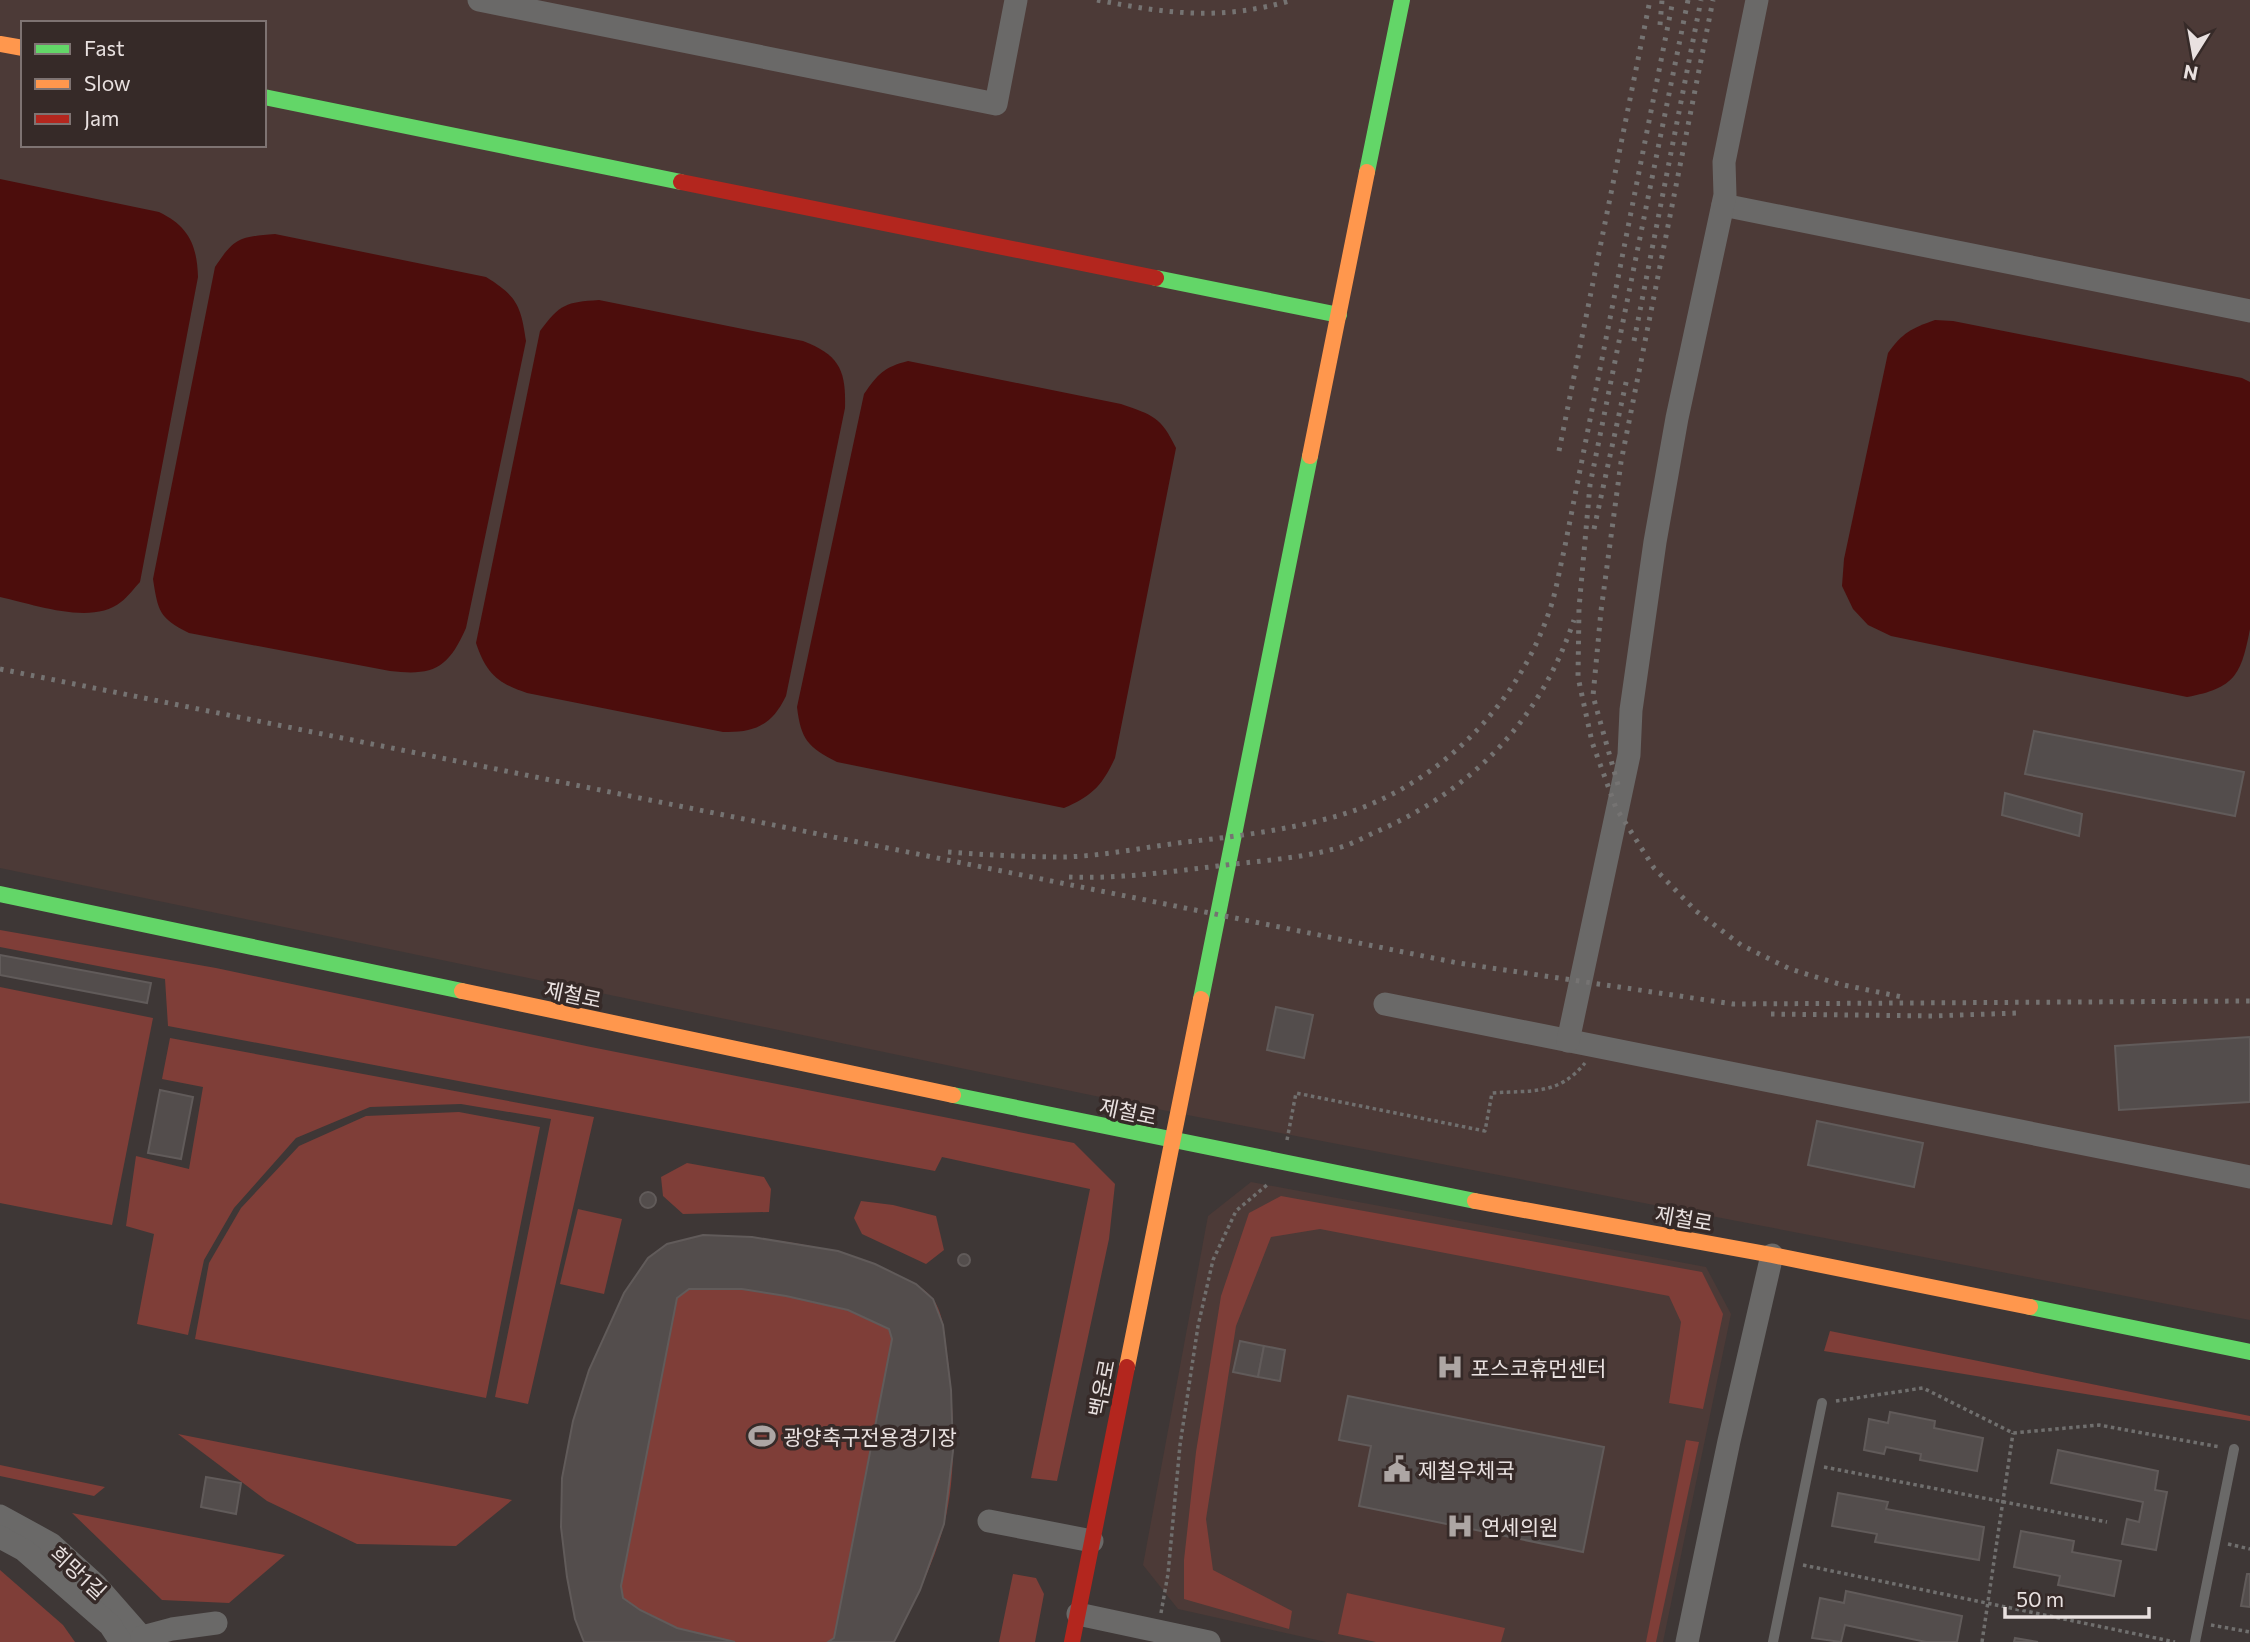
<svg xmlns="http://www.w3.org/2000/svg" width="2250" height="1642" font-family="Commissioner,'Noto Sans KR',sans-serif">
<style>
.built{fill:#4c3a37;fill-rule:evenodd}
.green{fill:#7f3e38}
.water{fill:#4c0d0c}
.building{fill:#534d4c;stroke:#615b5a;stroke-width:2}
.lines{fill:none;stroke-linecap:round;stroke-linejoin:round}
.path{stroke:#706f6e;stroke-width:3.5;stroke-dasharray:3.5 3.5;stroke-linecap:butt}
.lane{stroke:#6a6968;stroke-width:10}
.street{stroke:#6a6968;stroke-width:23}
.fast{stroke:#63d668;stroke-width:16}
.slow{stroke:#ff974d;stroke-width:16}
.jam{stroke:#b3261e;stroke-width:16}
.rail{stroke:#757372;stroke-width:5;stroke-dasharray:3.5 7;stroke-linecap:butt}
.labels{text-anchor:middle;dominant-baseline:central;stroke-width:7;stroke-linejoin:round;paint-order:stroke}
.street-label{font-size:21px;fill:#e9e1e0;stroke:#362a28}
.poi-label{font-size:21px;fill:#e9e1e0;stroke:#362a28;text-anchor:start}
</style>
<rect width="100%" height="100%" fill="#3e3736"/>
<g class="built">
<path d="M0,0h2250v1320l-1073,-207 -1177,-245zM23,23h241v122h-241z"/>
<path d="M1251,1182l455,85 25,47 -68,328h-337l-148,-33 -35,-44 65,-349z"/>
</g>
<g class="green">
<path d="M0,930l216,38 375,79 483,96 41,41 -6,55 -52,242 -26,-3 59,-289 -148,-32 -7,14 -767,-145 -3,-47 -165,-32z"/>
<path d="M0,987l153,31 -41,207 -112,-22z"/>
<path d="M170,1038l424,79 -66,287 -33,-7 56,-278 -90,-15 -91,3 -74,31 -62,70 -30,52 -16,75 -51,-11 17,-90 -28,-8 10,-70 53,13 14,-82 -41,-8z"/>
<path d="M459,1112l81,15 -54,271 -291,-59 14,-76 32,-55 58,-62 67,-30z"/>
<path d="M687,1163l77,14 7,12 -2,23 -86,2 -20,-18 -2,-19z"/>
<path d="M1281,1196l421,76 21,42 -20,95 -34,-6 12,-81 -12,-26 -349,-67 -49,8 -35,89 -30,193 7,51 79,41 -3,18 -105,-30v-39l12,-108 25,-156 28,-83z"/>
<path d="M861,1201l32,4 43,11 8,34 -18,14 -64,-30 -8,-16z"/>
<path d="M578,1209l44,10 -18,75 -44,-10z"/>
<path d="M703,1235c68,2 133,10 195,40 12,6 27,13 35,24 12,17 12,42 15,62 6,52 9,112 -4,164 -11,41 -31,79 -50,117h-310l-9,-23 -8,-42 -6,-50 28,-157 35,-77 43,-49z"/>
<path d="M1830,1331l420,85v5l-426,-70z"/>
<path d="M178,1434l334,66 -56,46 -99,-2 -90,-43z"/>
<path d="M1686,1440l13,2 -43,200h-10z"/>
<path d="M0,1465l105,22 -11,9 -94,-20z"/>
<path d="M72,1513l213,42 -56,48 -67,-3z"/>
<path d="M0,1570l63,55 12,17h-75z"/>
<path d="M1013,1574l23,4 8,16 -9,48h-36z"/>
<path d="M1347,1593l158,35 -4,14h-125l-38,-8z"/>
</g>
<g class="water">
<path d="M0,179l159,33c29,14 38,32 39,65l-58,305c-6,6 -12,15 -19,20 -29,24 -88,2 -121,-5z"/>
<path d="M275,234l211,43c31,19 35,29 40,64l-60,287c-18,41 -33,48 -76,43l-201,-38c-30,-15 -31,-22 -36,-54l62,-312c20,-30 25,-30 60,-33z"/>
<path d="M599,300l204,41c37,14 43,30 42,67l-59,288c-14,29 -31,37 -63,36l-196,-39c-30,-10 -41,-20 -51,-50l64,-312c20,-27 26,-29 59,-31z"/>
<path d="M1935,320l18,1 289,57 8,4v247c-9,46 -15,59 -63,68l-296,-61 -23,-11 -15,-16 -11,-23 2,-27 44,-206c14,-20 24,-25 47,-33z"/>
<path d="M908,361l213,43c32,11 40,13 55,44l-61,310c-13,28 -23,38 -51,50l-227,-46c-29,-15 -36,-22 -40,-55l67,-313c14,-20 20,-27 44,-33z"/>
</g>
<g class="building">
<path d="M2034,731l210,41 -9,44 -210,-42z"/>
<path d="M2005,793l77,21 -3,22 -77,-21z"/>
<path d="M0,955l151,28 -4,20 -147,-28z"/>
<path d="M1276,1007l37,8 -9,43 -37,-8z"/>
<path d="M2250,1037v65l-131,8 -4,-64z"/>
<path d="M160,1090l33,7 -12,62 -33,-6z"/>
<path d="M1817,1121l106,22 -9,44 -106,-22z"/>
<circle cx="648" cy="1200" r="8"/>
<path d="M703,1235l49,2 86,14 37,13 41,20 17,15 10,26 8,65 2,61 -9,73 -24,66 -26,52h-66l6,-4 58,-299 -3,-10 -41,-19 -62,-14 -44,-7h-53l-12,9 -56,288 2,12 17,12 37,18 58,14h-151l-9,-23 -8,-42 -6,-50 1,-49 11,-57 16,-51 35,-77 24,-35 19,-14z"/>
<circle cx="964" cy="1260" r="6"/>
<path d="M1240,1341l24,5 -6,31 -25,-5z"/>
<path d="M1264,1346l21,4 -5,31 -22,-4z"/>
<path d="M1348,1396l256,51 -21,105 -224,-46 12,-60 -32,-6z"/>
<path d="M1890,1412l45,9 -1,7 49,10 -6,33 -57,-11 1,-6 -35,-7 -2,7 -20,-4 5,-31 19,4z"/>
<path d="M2058,1450l100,21 -3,19 12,2 -11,58 -34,-6 5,-25 12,3 4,-20 -92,-19z"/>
<path d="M206,1477l35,6 -5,31 -35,-7z"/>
<path d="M1838,1493l50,9 -2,7 98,18 -5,33 -104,-18 2,-8 -45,-8z"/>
<path d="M2021,1531l53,10 -2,11 49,9 -7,35 -56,-11 2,-9 -46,-9z"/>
<path d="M2247,1574h3v33l-9,-1z"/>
<path d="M1846,1591l116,25 -5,26h-31l-81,-17 -4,17 -29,-4 8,-40 24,5z"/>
<path d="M2015,1638l23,4h-24z"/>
</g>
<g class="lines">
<g class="path">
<path d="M1287,1140l9,-47 189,38 7,-38c39,-3 66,3 93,-30"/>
<path d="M1836,1401l87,-13 90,45 86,-8 121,22"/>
<path d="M1824,1467l283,55"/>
<path d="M2228,1544l22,5"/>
<path d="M1803,1565l372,77"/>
<path d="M1161,1613l7,-39 12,-129 18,-119 15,-66 23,-49 31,-26"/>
<path d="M2211,1625l39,7"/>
<path d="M1982,1642l31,-209"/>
</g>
<g class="lane">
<path d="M1773,1642l49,-239"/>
<path d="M2195,1642l39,-193"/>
</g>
<g class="street">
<path d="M479,0l517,104 20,-104"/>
<path d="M1723,205l527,106"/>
<path d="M1385,1004l865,173"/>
<path d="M1568,1041l61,-286 2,-45 24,-168 22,-124 48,-223 -1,-33 33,-162"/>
<path d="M0,1516l51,28 45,41 50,57"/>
<path d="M989,1521l103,20"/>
<path d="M0,1537l24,13 86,75 11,17"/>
<path d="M1078,1614l131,28"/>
<path d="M142,1637l30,-8 44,-6"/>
<path d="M1687,1642l42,-201 43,-186"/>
</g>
<g class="fast">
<path d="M264,97l417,85"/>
<path d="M1367,172l35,-172"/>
<path d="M1156,278l183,37"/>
<path d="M0,894l462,97"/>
<path d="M1201,999l109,-543"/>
<path d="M953,1095l522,106"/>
<path d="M2030,1307l220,45"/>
</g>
<g class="slow">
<path d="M0,44l23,4"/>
<path d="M1310,456l57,-284"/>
<path d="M462,991l491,104"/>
<path d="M1475,1201l297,54 258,52"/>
<path d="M1127,1367l74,-368"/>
</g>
<g class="jam">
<path d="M681,182l475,96"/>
<path d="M1072,1642l55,-275"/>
</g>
<g class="rail">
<path d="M1097,0c73,14 123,21 196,0"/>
<path d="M1688,0l-98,485 -11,123 -1,69 14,65 24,66 38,60 42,43 45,34 49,24 49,15 63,13"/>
<path d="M1660,25l2,-25"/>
<path d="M1634,341l67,-341"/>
<path d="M1559,451l91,-451"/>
<path d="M1594,529l33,-151"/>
<path d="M0,669l1458,294 275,41 517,-3"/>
<path d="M1618,785l-25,-89 8,-85 20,-149 92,-462"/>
<path d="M948,852c39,3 78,5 116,5 40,-1 82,-10 121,-15 47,-5 95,-11 141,-23 103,-25 189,-107 223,-207 7,-19 10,-41 15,-61l109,-551"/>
<path d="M1069,877c50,2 99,-5 149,-11 38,-5 78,-7 116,-17 15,-3 30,-12 44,-18 97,-43 162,-111 196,-211"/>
<path d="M1771,1014l161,2 84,-3"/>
</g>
</g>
<defs>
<symbol id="hospital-bare" viewBox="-9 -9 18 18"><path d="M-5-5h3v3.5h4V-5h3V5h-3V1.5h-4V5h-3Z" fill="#ada6a4" stroke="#362a28" stroke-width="2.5" paint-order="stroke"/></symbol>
<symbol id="stadium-bare" viewBox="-9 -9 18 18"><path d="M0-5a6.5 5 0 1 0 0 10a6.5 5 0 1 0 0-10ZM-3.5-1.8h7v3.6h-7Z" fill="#ada6a4" stroke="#362a28" stroke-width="2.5" paint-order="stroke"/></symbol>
<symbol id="civic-bare" viewBox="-9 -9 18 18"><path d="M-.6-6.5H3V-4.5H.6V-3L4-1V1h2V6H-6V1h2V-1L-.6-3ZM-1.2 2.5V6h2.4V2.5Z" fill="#ada6a4" stroke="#362a28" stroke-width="2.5" paint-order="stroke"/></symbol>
</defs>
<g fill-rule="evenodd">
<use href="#hospital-bare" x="1431" y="1348" width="38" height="38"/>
<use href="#stadium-bare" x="743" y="1417" width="38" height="38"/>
<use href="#civic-bare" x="1378" y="1450" width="38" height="38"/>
<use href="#hospital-bare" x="1441" y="1507" width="38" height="38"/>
</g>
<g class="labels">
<g class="street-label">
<text transform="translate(573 994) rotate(12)">제철로</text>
<text transform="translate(1128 1111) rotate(12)">제철로</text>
<text transform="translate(1684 1218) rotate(10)">제철로</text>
<text transform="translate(1101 1388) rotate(-79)">백운로</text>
<text transform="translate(79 1572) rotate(43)">희망1길</text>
</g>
<g class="poi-label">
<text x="1471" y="1367">포스코휴먼센터</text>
<text x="783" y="1436">광양축구전용경기장</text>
<text x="1418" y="1469">제철우체국</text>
<text x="1481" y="1526">연세의원</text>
</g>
</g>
<rect x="21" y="21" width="245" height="126" fill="#362a28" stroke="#7e7372" stroke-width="2"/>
<rect x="35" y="44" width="35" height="10" fill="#63d668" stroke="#7e7372" stroke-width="2"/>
<text x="84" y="56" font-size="21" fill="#e9e1e0">Fast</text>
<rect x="35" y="79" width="35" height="10" fill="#ff974d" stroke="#7e7372" stroke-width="2"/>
<text x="84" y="91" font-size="21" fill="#e9e1e0">Slow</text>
<rect x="35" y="114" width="35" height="10" fill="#b3261e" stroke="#7e7372" stroke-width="2"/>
<text x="84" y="126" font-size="21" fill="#e9e1e0">Jam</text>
<g transform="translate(2194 56) rotate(191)" stroke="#362a28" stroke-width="5" paint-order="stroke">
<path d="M0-5L12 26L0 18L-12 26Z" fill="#e9e1e0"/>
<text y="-10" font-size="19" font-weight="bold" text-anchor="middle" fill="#e9e1e0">N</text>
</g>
<path d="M2005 1607v10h144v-10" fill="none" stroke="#e9e1e0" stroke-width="3.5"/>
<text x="2016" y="1607" font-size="21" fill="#e9e1e0" stroke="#362a28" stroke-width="5" paint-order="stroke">50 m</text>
</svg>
